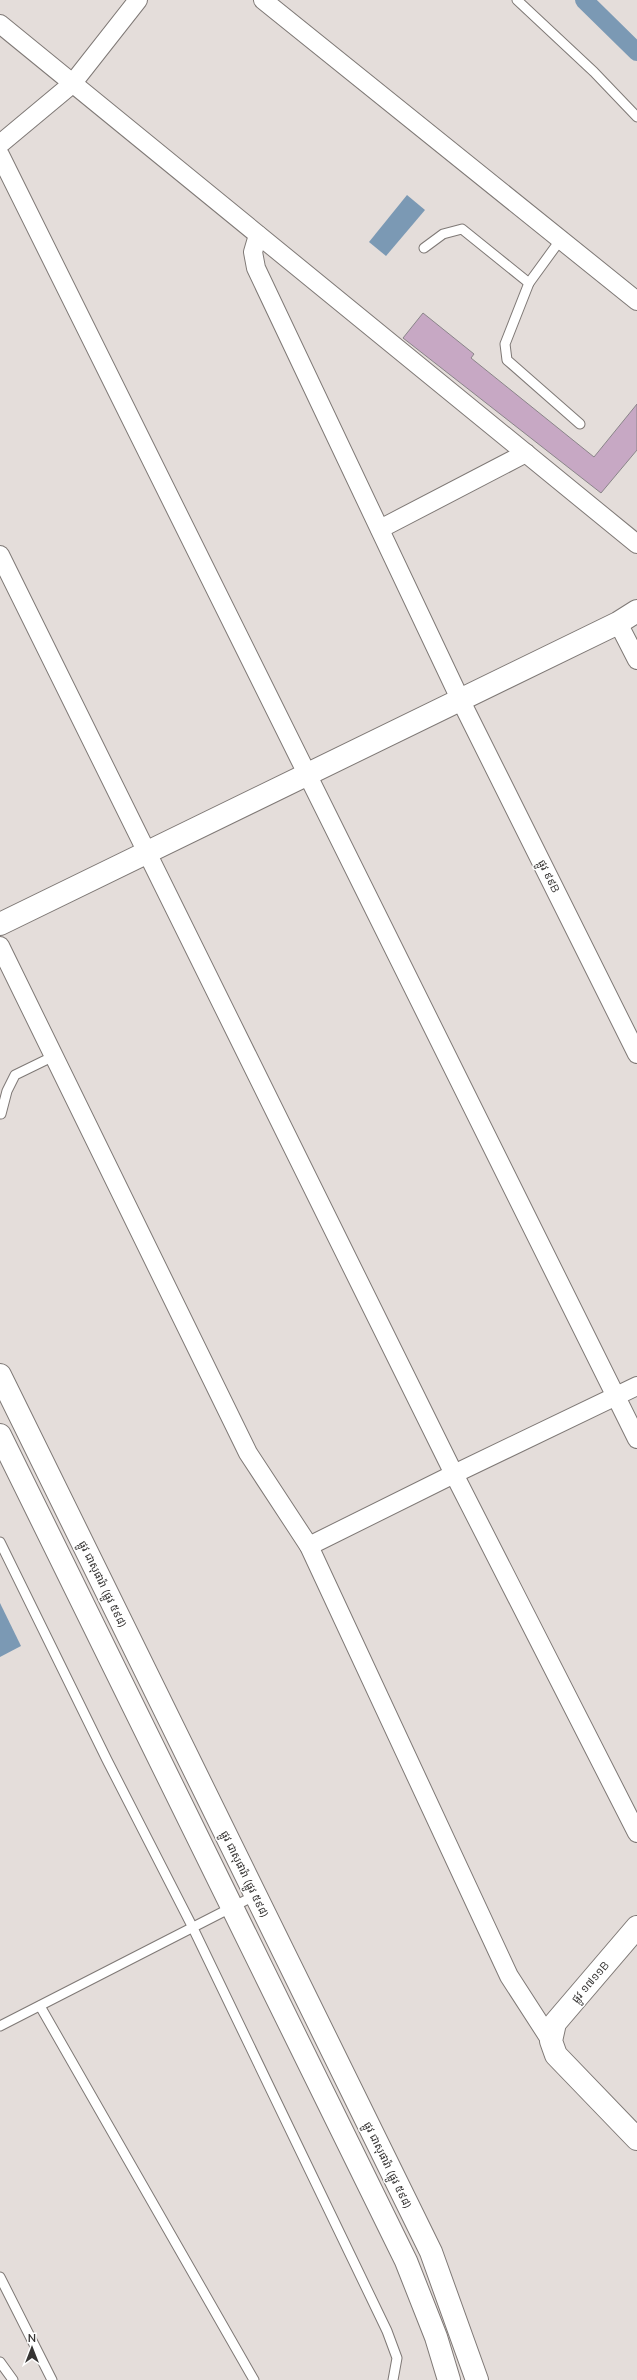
<svg xmlns="http://www.w3.org/2000/svg" width="637" height="2380" font-family="Mulish,'Noto Sans Khmer',sans-serif">
<style>
.water{fill:#7b99b4}
.lines{fill:none;stroke-linecap:round;stroke-linejoin:round}
.canal{stroke:#7b99b4;stroke-width:18}
.building{fill:#c7a8c4;stroke:#8a8589}
.service-casing{stroke:#7f7976;stroke-width:11}
.minor-casing{stroke:#7f7976;stroke-width:20}
.tertiary-casing{stroke:#7f7976;stroke-width:24}
.secondary-casing{stroke:#7f7976;stroke-width:24}
.service{stroke:#fff;stroke-width:9}
.minor{stroke:#fff;stroke-width:18}
.tertiary{stroke:#fff;stroke-width:22}
.secondary{stroke:#fff;stroke-width:22}
.labels{text-anchor:middle;dominant-baseline:central;stroke-width:3;stroke-linejoin:round;paint-order:stroke}
.street-label{font-size:11px;fill:#373534;stroke:#fff}
</style>
<rect width="100%" height="100%" fill="#e4ddda"/>
<g class="water">
<path d="M407,195l18,15 -39,46 -17,-14z"/>
<path d="M0,1603l21,43 -21,11z"/>
</g>
<g class="lines">
<path class="canal" d="M584,0l53,52"/>
</g>
<path class="building" d="M423,313l51,41 -3,4 123,99 43,-53v46l-36,43 -198,-155z"/>
<g class="lines">
<defs>
<g id="service">
<path d="M517,0l77,72 43,45"/>
<path d="M561,239l-32,44 -24,61 2,16 73,64"/>
<path d="M424,248l19,-14 19,-5 67,54"/>
<path d="M1,1114l6,-23 8,-16 39,-19"/>
<path d="M0,1542l107,218 85,166 195,405 10,27 -4,22"/>
<path d="M40,2006l214,374"/>
<path d="M0,2026l256,-131"/>
<path d="M0,2277l52,103"/>
<path d="M0,2362l13,18"/>
</g>
<g id="minor">
<path d="M263,0l374,301"/>
<path d="M0,24l637,520"/>
<path d="M0,144l72,-60 66,-84"/>
<path d="M0,155l637,1284"/>
<path d="M258,235l-5,17 3,16 204,431 177,355"/>
<path d="M380,529l146,-76"/>
<path d="M0,555l454,919 183,359"/>
<path d="M618,623l19,37"/>
<path d="M0,946l248,507 61,93 200,430 42,65"/>
<path d="M309,1546l145,-72 183,-88"/>
</g>
<g id="tertiary">
<path d="M0,924l618,-301 19,-12"/>
<path d="M637,1927l-82,96 -4,18 5,14 81,84"/>
</g>
<g id="secondary">
<path d="M0,1375l431,877 46,128"/>
<path d="M0,1435l406,826 30,76 13,43"/>
</g>
</defs>
<use href="#service" class="service-casing"/>
<use href="#minor" class="minor-casing"/>
<use href="#tertiary" class="tertiary-casing"/>
<use href="#secondary" class="secondary-casing"/>
<use href="#service" class="service"/>
<use href="#minor" class="minor"/>
<use href="#tertiary" class="tertiary"/>
<use href="#secondary" class="secondary"/>
</g>
<g class="labels">
<g class="street-label">
<text transform="translate(549 876) rotate(64)">ផ្លូវ ៩៩B</text>
<text transform="translate(103 1584) rotate(64)">ផ្លូវ ជាសុផារ៉ា (ផ្លូវ ៥៩៨)</text>
<text transform="translate(245 1874) rotate(64)">ផ្លូវ ជាសុផារ៉ា (ផ្លូវ ៥៩៨)</text>
<text transform="translate(590 1982) rotate(-49)">ផ្លូវ ១៧១១B</text>
<text transform="translate(388 2165) rotate(64)">ផ្លូវ ជាសុផារ៉ា (ផ្លូវ ៥៩៨)</text>
</g>
</g>
<g transform="translate(32 2348)" stroke="#ffffff" stroke-width="3" paint-order="stroke">
<path d="M0-3L7 15L0 10L-7 15Z" fill="#373534"/>
<text y="-6" font-size="11" font-weight="bold" text-anchor="middle" fill="#373534">N</text>
</g>
</svg>
